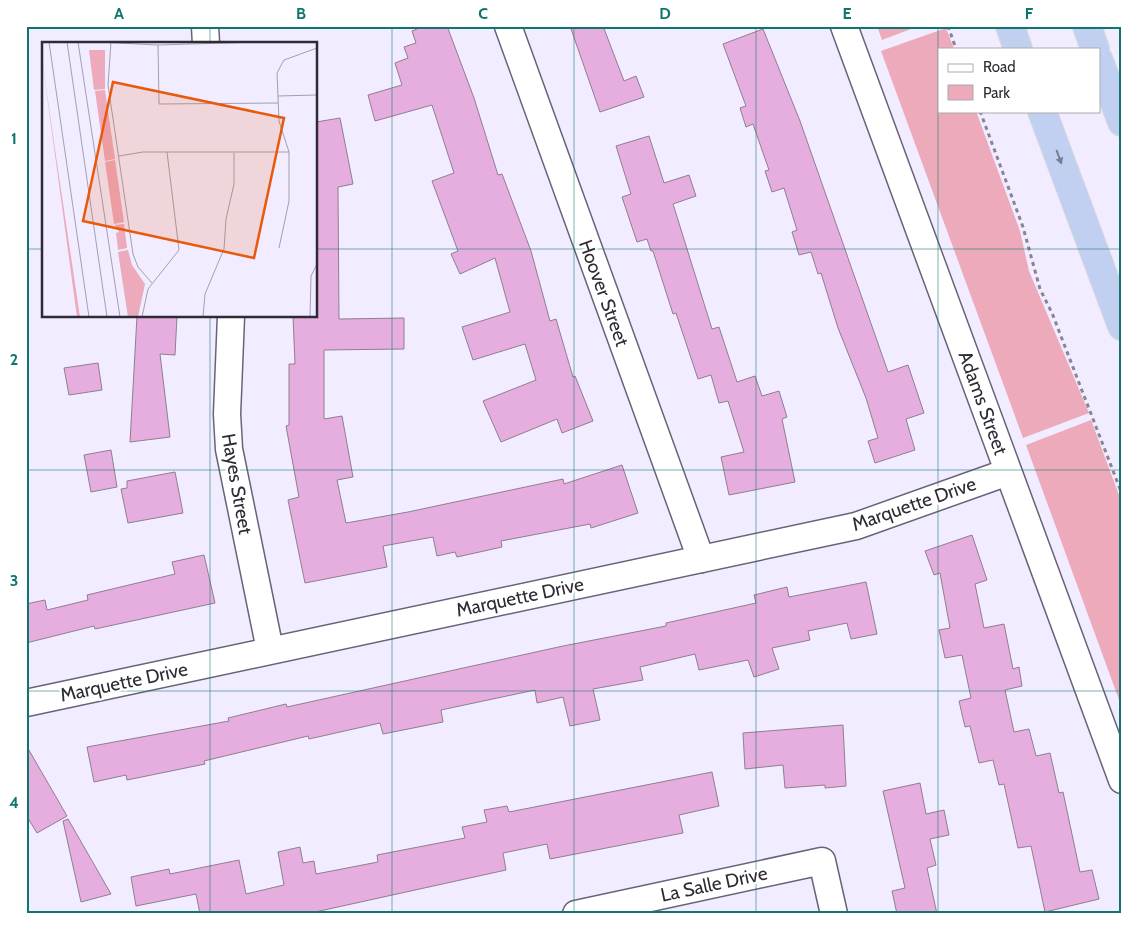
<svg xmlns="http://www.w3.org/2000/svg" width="1148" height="940" font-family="Cabin,sans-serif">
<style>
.green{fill:#ecaabb}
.building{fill:#e5aedf;stroke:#907e8e}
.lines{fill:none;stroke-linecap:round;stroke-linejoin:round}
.minor-casing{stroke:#686377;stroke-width:29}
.motorway-casing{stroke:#d9d9da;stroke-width:30}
.path{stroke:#888492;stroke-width:3;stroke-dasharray:4 4;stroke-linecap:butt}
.minor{stroke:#fff;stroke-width:26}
.motorway{stroke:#c1d0f1;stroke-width:28}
.oneway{fill:#787e92}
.grid{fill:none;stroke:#0f766e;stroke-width:1;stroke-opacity:0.55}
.labels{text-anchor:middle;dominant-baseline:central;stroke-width:4.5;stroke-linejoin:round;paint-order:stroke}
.street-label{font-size:19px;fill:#2e2b34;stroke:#fff}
.inset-road{fill:none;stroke:#a39fae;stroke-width:1}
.view{fill:#e8590c;fill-opacity:0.15;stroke:#e8590c;stroke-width:2.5}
.inset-edge{fill:none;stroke:#2e2b34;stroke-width:2.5}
.neatline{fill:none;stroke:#0f766e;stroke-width:2}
.grid-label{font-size:16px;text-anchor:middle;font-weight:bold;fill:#0f766e}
</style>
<rect width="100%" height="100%" fill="#f1ecff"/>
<g class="green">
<path d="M877,26h42l-37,14z"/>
<path d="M946,28l8,21h-15v62h37l44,120 9,40 60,142 -66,25 -142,-387z"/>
<path d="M1091,420l31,83v205l-96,-263z"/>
</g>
<g class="building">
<path d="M424,26h23l27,72 24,77 4,-1 29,77 19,70 6,-2 17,58 2,-1 18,45 -31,12 -5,-14 -56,23 -18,-41 53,-21 -11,-36 -52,16 -11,-33 48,-15 -15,-54 -35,16 -9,-20 7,-3 -26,-70 22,-8 -22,-68 -57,16 -7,-26 34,-10 -7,-22 13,-5 -4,-11 12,-4 -4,-12z"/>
<path d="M570,26h33l21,55 12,-5 8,21 -44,15z"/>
<path d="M763,29l37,92 88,251 20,-7 16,48 -18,6 9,31 -40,13 -7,-22 10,-3 -12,-40 -28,-70 -17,-55 -3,1 -7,-22 -12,3 -7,-23 5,-2 -13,-42 -12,4 -7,-21 4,-1 -16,-46 -7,3 -6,-19 6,-2 -23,-62z"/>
<path d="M340,118l13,66 -15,3 1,132 65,-1v31l-80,1v69l18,-3 11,61 -16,3 9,43 62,-11 155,-33 1,5 58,-19 16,48 -47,15 -1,-4 -89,17 1,6 -45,10 -2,-5 -18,4 -4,-19 -50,9 4,21 -82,16 -17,-83 11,-3 -13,-71 3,-1v-61h6l-2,-48h23v-194z"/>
<path d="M649,136l15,47 25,-8 7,21 -23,8 39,125 7,-2 18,55 18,-6 7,20 17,-5 8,26 -5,2 13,63 -66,13 -8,-38 23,-5 -16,-51 -9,2 -8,-28 -13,4 -22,-66 -3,1 -20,-63h-2l-4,-12 -10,3 -15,-45 9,-3 -15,-48z"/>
<path d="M137,316h40l-2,39 -15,-1 10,83 -40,5z"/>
<path d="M98,363l4,27 -33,5 -5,-27z"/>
<path d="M111,450l6,37 -26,5 -7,-37z"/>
<path d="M175,472l8,41 -55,10 -7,-34 6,-1v-7z"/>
<path d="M972,535l15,45 -12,4 9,44 20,-4 9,45 6,-2 3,19 -17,4 9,42 15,-3 7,27 14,-3 9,40 4,-1 17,80 12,-2 7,29 -54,13 -14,-66 -13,2 -14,-64 -5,1 -6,-25 -14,3 -9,-37 -5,1 -6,-26 12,-3 -9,-43 -17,3 -6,-28 11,-2 -10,-55 -6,2 -9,-24z"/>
<path d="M204,555l11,48 -120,26 -1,-3 -68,17v-39l19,-4 2,10 41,-10 -1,-5 88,-21 -3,-12z"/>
<path d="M866,582l11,52 -26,5 -4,-16 -39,8 2,9 -38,8 7,21 -25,8 -6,-17 -49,10 -4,-16 -55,13 3,13 -50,9 7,31 -30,6 -7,-29 -26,6 -2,-13 -94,20 2,12 -60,12 -3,-11 -71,16 -1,-3 -104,25 1,3 -78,16 -1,-5 -32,7 -7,-35 142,-26 -1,-3 58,-14 1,3 276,-61 103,-20v-3l90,-20 -2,-8 33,-8 2,10z"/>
<path d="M843,725l3,61 -21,2v-3l-40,3 -2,-23 -38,4 -2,-36z"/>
<path d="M26,745l41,71 -30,17 -11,-18z"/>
<path d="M712,772l7,34 -40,9 4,18 -133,26 -3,-15 -44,9 3,17 -200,44h-106l-4,-20 -60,12 -5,-29 38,-8 1,5 69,-14 7,34 38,-9 -6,-33 22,-5 3,16 11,-2 2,13 62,-12 -1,-7 88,-17 -3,-11 25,-5 -3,-12 23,-4 2,6z"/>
<path d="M920,783l6,31 18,-4 5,25 -19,4 6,26 -9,3 10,46h-40l-5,-23 13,-3 -22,-97z"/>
<path d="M68,819l43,75 -30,8 -18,-81z"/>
</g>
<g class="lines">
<defs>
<g id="minor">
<path d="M205,26l1,18"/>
<path d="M508,26l193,533"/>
<path d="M844,26l278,754"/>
<path d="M231,316l-4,98 2,35 41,201"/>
<path d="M26,703l830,-177 152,-54"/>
<path d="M576,914l246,-53 12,53"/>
</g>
<g id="motorway">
<path d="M1010,26l8,23"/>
<path d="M1087,26l8,23"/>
<path d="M1099,61l23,61"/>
<path d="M1042,111l80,215"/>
</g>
</defs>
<use href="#minor" class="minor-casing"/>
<use href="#motorway" class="motorway-casing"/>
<g class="path">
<path d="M948,26l8,23"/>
<path d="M980,111l43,116 17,62 12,24 70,181"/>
</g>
<use href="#minor" class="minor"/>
<use href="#motorway" class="motorway"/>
</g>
<defs><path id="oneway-solid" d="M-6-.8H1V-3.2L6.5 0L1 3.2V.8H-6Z" transform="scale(1.25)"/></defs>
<use class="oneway" href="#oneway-solid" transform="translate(1059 157) rotate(70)"/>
<path class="grid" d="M210,26v18M392,26v888M574,26v888M756,26v888M938,26v888M26,249h18M316,249h806M210,316v598M26,470h1096M26,691h1096"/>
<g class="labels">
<g class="street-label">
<text transform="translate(604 293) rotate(70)">Hoover Street</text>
<text transform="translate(983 403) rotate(70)">Adams Street</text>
<text transform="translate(237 484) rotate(80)">Hayes Street</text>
<text transform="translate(914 504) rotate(-19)">Marquette Drive</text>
<text transform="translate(520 597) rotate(-12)">Marquette Drive</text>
<text transform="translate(124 682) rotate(-12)">Marquette Drive</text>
<text transform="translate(714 884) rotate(-12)">La Salle Drive</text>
</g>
</g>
<g transform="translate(42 42)">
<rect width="275" height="275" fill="#f1ecff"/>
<path d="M47,8h16v39l-11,1zM0,17l15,104 23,154h-3zM63,48l10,69 -10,2 -10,-70zM73,118l9,62 -10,2 -9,-62zM82,182l3,24 -9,2 -2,-17 3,-1 -4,-7zM86,208l4,15 13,19 -7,33h-10l-10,-65z" fill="#ecaabb"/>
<path class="inset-road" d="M7,0l40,275M25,0l40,275M36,0l42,275M56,0l60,3 101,-3M69,0l-3,43 25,169 5,13 14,16M116,3l1,59 119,-1M236,54l39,-1M77,114l24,-4h146M237,206l10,-47v-49l-10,-31 -2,-48 7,-13 33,-12M100,275l6,-28 31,-39 -12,-98M161,275l2,-23 19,-45 2,-30 8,-35v-31M268,275l1,-41 6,-12"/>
<path class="view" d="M71,40l171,36 -30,140 -171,-37z"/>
<rect width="275" height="275" class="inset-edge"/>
</g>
<rect width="1148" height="940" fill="none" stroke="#ffffff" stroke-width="55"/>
<rect x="938" y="48" width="162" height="65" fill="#ffffff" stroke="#abaaae"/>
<rect x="948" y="64" width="25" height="8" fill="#ffffff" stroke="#abaaae"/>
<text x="983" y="72" font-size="15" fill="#2e2b34">Road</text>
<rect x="948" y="85" width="25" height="15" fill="#ecaabb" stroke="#abaaae"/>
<text x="983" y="98" font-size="15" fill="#2e2b34">Park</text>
<rect x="28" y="28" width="1092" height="884" class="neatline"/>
<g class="grid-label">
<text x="119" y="19">A</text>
<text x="301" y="19">B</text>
<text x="483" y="19">C</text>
<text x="665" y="19">D</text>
<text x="847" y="19">E</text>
<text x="1029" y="19">F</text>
<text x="14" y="144">1</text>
<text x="14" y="365">2</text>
<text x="14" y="586">3</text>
<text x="14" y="808">4</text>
</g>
</svg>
